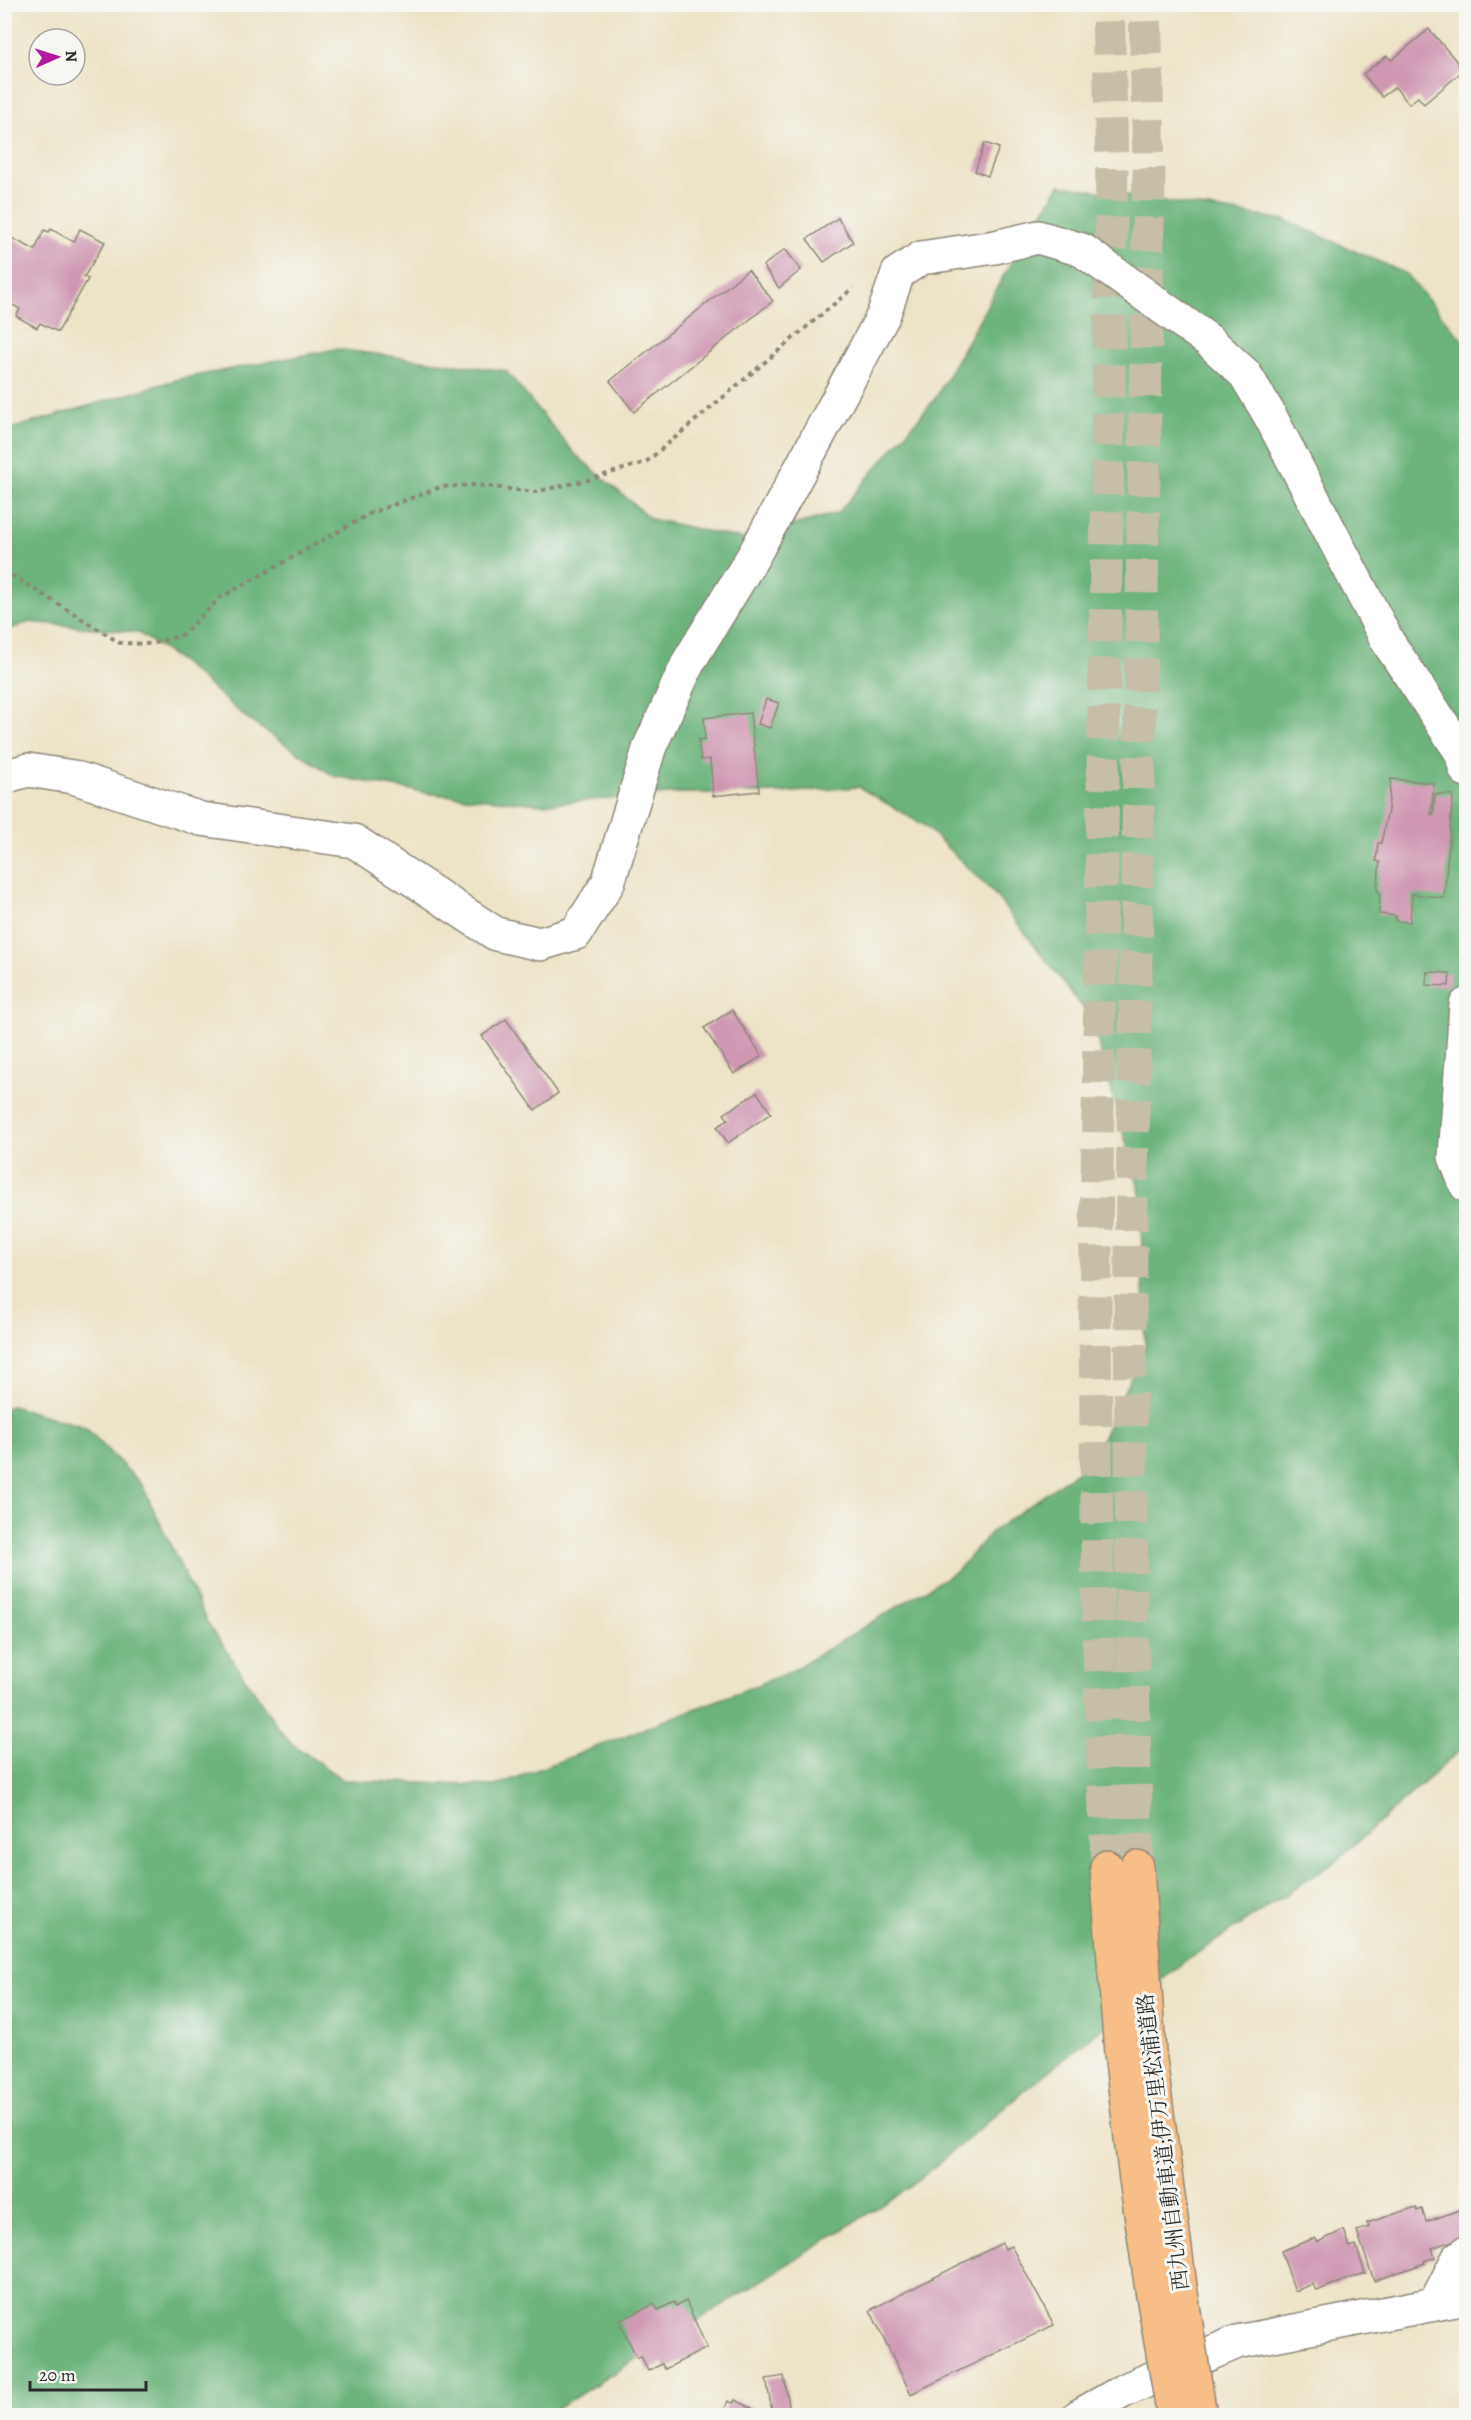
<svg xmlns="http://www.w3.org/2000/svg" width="1471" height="2420" font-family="Alegreya,'Noto Serif JP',serif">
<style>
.forest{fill:#6cb47b;stroke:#4c7053;stroke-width:1.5}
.building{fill:#cf97b2}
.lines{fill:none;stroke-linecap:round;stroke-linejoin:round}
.highway-tunnel{stroke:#c6bea7;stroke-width:33;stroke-dasharray:33 16;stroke-linecap:butt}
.minor-casing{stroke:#8c8778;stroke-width:36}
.highway-casing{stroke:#8c8778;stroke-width:36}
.path{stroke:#8c8778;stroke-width:4;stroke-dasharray:4.5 4.5;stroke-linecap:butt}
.minor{stroke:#fff;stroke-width:33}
.highway{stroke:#f7be87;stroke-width:33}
.highway-bridge-casing{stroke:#8c8778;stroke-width:36;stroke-linecap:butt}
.highway-bridge{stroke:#f7be87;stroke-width:33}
.labels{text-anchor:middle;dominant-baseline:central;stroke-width:6;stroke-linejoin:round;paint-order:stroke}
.street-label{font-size:21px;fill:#2b2b2b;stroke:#f6f6f2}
</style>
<rect width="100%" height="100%" fill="#f6f6f2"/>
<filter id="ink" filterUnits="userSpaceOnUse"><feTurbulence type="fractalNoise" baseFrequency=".0167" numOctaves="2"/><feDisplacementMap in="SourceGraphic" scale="12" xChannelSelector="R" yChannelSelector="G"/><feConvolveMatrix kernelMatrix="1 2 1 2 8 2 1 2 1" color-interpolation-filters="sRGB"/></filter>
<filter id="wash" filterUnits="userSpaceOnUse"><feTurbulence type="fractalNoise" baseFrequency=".008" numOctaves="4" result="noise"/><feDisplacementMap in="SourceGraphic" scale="24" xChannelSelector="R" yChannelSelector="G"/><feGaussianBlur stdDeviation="1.35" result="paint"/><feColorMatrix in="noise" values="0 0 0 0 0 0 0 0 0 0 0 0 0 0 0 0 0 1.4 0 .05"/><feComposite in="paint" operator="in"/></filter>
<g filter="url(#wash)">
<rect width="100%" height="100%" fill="#ede3c6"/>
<path class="forest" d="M1060,185l225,35 120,53 61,71v1401l-130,116 -152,101 -159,128 -116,98 -362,227 -542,1v-1008l7,-2 73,21 57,58 65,137 80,118 56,40 152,6 293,-113 169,-102 33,-38 101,-71 54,-115 -5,-155 -49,-174 -98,-126 -68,-66 -66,-39 -79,6h-98l-141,11 -108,-10 -99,-18 -84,-55 -67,-58 -46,-31 -108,-10 -24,9v-202l9,-1 165,-49 157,-30 170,22 69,83 76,65 91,20 96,-26 97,-114 78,-140z"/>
<g id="blocks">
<g class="building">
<path d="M1429,29l35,41 -40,34 -6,-7 -9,7 -14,-17 -13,10 -19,-23 24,-18 5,4z"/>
<path d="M985,143l14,5 -11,28 -13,-5z"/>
<path d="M838,218l15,24 -29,20 -17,-23z"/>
<path d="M51,229l23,13 6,-13 25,13 -21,35 4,2 -30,53 -18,-9 -3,5 -21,-12 4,-7 -16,-9v-66l31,16 9,-20 5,2z"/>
<path d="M785,249l16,21 -22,18 -16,-22z"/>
<path d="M748,270l25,31 -139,111 -24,-31z"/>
<path d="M766,699l13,4 -9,25 -12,-4z"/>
<path d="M750,713l9,78 -46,5 -3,-37 -9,1 -3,-20 7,-1 -1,-21z"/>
<path d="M1391,779l43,4 -3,31 2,1 2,-21 18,1 -9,103 -32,-4 -2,28 -14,-1v-5l-17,-2 1,-22 -3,-1 3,-29 -4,-1 2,-18h3l7,-33z"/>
<path d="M1427,972l23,1 -1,13 -23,-1z"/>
<path d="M732,1010l30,46 -28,18 -30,-46z"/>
<path d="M506,1019l52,74 -23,17 -53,-74z"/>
<path d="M757,1092l14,21 -43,30 -11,-16 11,-8 -4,-5z"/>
<path d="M1416,2207l1,4 5,-2 4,13 36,-13 4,13v10l-2,1 1,4 -33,11 3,9 -11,4 1,2 -51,18 -17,-50 12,-4 -2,-4z"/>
<path d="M1344,2230l6,17 6,-2 9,28 -49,18 -3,-7 -18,7 -14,-40 34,-13 3,4z"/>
<path d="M1002,2243l3,6 6,-3 43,79 -143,69 -41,-84z"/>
<path d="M686,2301l21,47 -42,21 -3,-5 -14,7 -7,-15 -4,2 -18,-37 35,-17 4,6 16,-8 2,4z"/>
<path d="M784,2376l7,40h-18l-7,-37z"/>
<path d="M735,2400l17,8 -1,3 12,5h-41l6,-15 5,2z"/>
</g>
</g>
</g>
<g filter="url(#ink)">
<use href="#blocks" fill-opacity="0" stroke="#8c8778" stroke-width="1.5"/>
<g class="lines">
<g class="highway-tunnel">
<path d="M1107,1867l-9,-242 -3,-311 17,-1146 -4,-164"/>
<path d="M1137,1867l-5,-243 -2,-310 19,-1145 -4,-165"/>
</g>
<defs>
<g id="minor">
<path d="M4,777l24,-7 45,7 128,42 153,22 142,93 44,10 36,-11 32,-50 42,-137 39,-85 65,-106 129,-239 15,-43 23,-15 74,-11 43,-10 44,13 126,90 37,34 24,40 119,228 73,110 5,18"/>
<path d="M1466,1005l-11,152 11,28"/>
<path d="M1435,2304l23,-45 8,-6"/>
<path d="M1079,2416l46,-26 112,-48 229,-44"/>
</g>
<g id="highway">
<path d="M1107,1867l14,186 14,119 17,118"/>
<path d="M1137,1867l12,185 31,234"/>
</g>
</defs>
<use href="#minor" class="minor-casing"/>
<use href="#highway" class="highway-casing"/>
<path class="path" d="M4,570l116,73 31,1 31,-9 38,-37 151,-85 70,-26 35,-2 58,7 54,-12 58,-18 207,-174"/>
<use href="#minor" class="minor"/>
<use href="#highway" class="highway"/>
<defs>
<g id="highway-bridge">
<path d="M1180,2286l20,130"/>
<path d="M1152,2290l22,126"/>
</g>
</defs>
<use href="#highway-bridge" class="highway-bridge-casing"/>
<use href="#highway-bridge" class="highway-bridge"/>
</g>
</g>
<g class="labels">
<g class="street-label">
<text transform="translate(1163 2142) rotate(-97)">西九州自動車道;伊万里松浦道路</text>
</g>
</g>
<rect width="1471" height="2420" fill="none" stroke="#f6f6f2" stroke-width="24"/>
<g transform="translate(57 57) rotate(87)"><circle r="28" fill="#f6f6f2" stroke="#a5a5a2" stroke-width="1.5"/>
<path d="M0-4.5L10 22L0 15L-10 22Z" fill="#b5179e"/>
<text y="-9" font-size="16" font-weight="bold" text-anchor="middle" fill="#2b2b2b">N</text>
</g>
<path d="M30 2381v9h116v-9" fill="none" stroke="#2b2b2b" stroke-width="3"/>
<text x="39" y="2381" font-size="18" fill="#2b2b2b" stroke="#f6f6f2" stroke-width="4.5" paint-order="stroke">20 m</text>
</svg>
